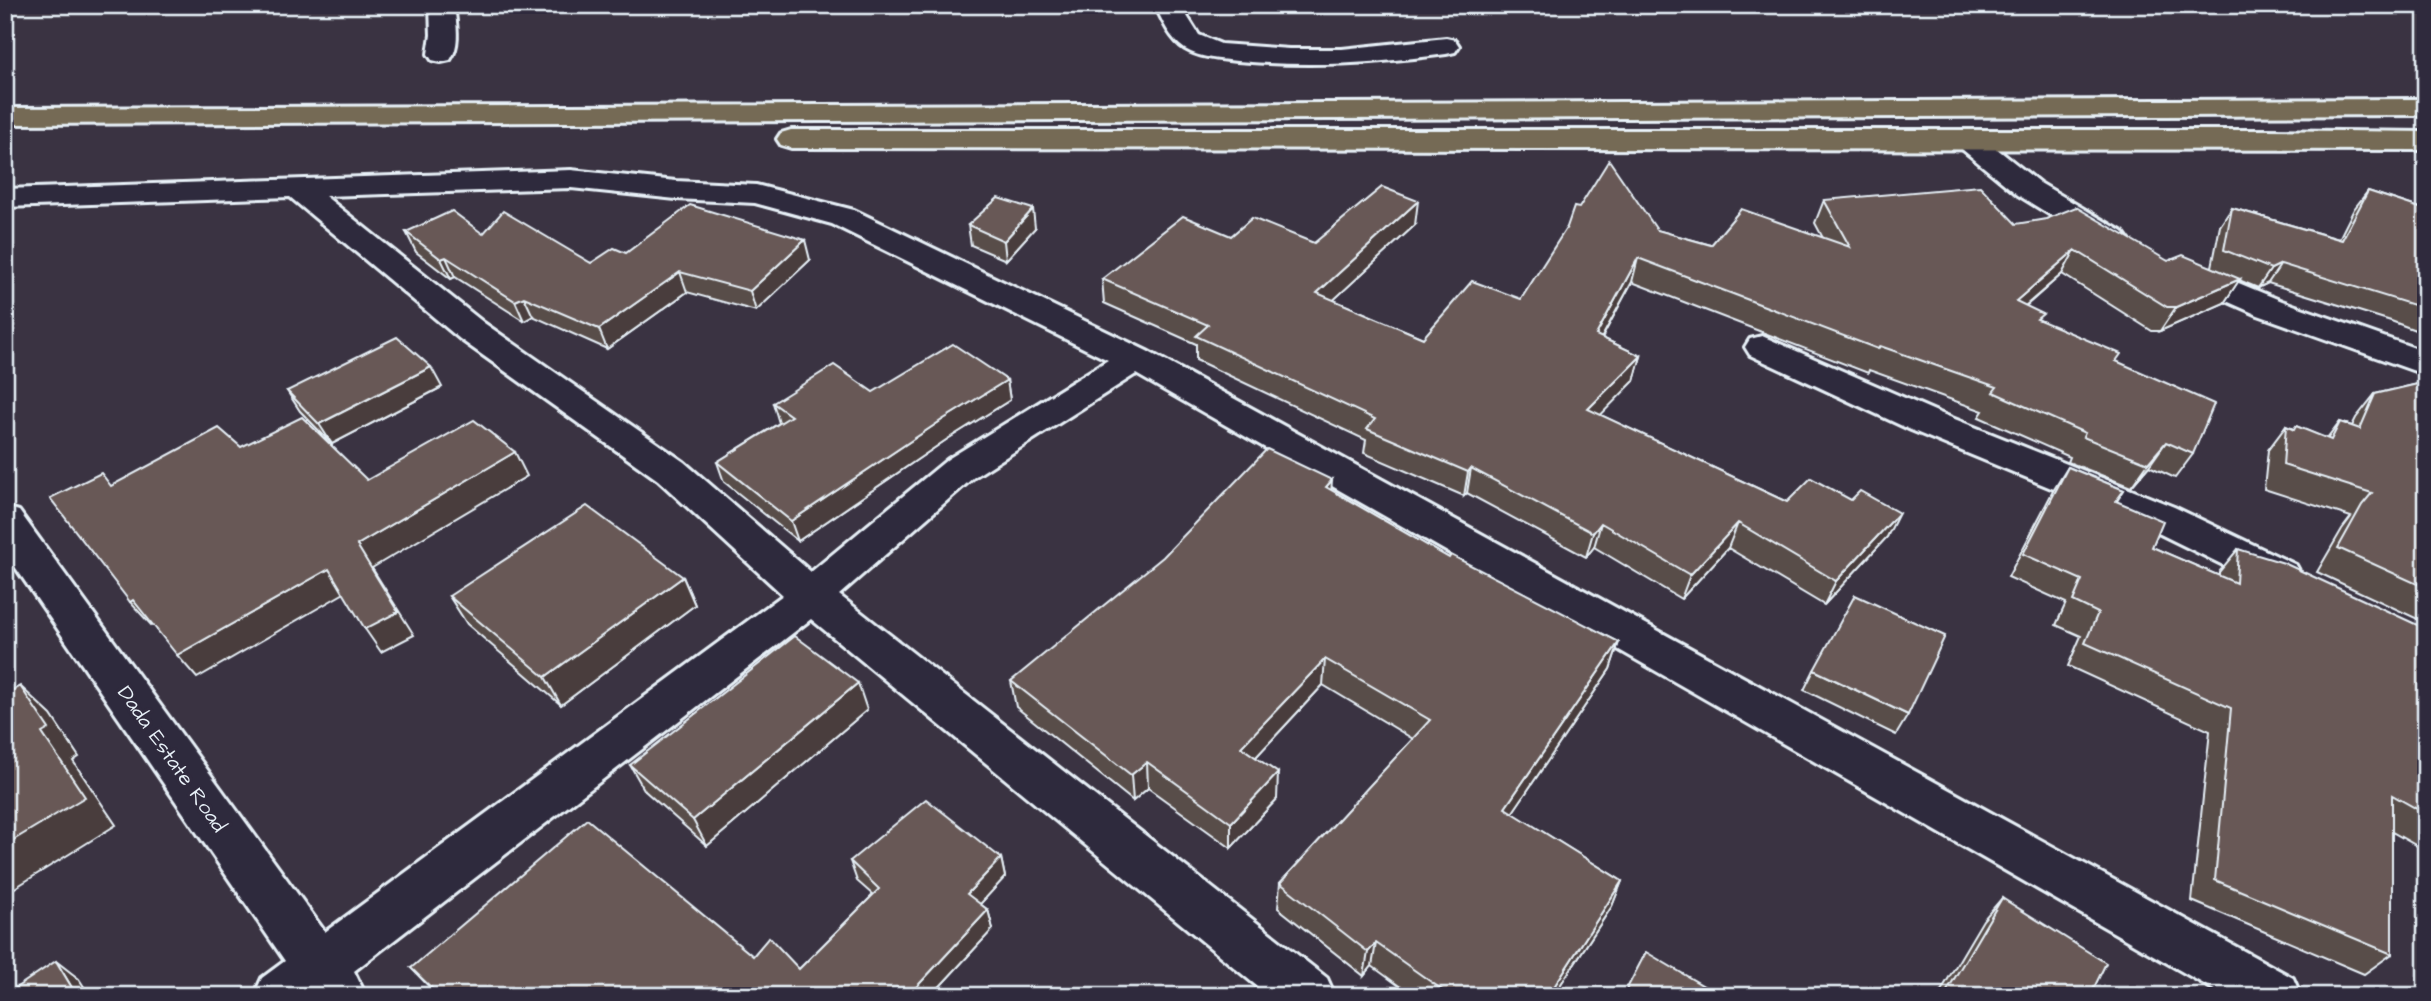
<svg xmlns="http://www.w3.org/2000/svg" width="2431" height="1001" font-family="'Architects Daughter',sans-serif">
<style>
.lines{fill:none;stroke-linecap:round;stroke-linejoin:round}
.minor-casing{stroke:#e8f1f8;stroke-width:6}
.highway-casing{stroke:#e8f1f8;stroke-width:6}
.minor{fill:#2f2a3d;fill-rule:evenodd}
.highway{fill:#746b55;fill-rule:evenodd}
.wall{fill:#594d4a;stroke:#e8f1f8;stroke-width:2}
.shaded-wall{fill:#493e3c;stroke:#e8f1f8;stroke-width:2}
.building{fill:#685956;stroke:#e8f1f8;stroke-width:2}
.labels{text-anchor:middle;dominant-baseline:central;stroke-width:6;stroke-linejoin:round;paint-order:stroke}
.street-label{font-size:21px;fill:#e8f1f8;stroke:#2f2a3d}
</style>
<rect width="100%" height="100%" fill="#3a3342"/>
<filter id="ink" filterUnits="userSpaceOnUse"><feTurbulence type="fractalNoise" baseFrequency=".0143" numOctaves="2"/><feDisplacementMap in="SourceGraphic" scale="14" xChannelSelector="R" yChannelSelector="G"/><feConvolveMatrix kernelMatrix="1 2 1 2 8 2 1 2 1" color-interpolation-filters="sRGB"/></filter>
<g filter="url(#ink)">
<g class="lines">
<defs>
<g id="minor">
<path d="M430,5h24c2,18 7,40 -4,55l-9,2 -9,-2 -4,-6 3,-19z"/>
<path d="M1155,5h25l19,30 22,9 68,5h53l104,-11 9,2 4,6 -4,6 -9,2c-70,10 -138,13 -209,7 -17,-2 -37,-3 -52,-12 -15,-10 -23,-29 -30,-44z"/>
<path d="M1967,130l10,3 63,50 83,49 5,7 -5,7 -11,2 -11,-2 -83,-51 -61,-50 -4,-6 4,-6z"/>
<path d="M571,170l105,11 80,4 98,25 293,141 1146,627 8,18h-76l-1089,-622 -162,103 -135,118 488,383 8,18h-66l-458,-377 -457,352 12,25h-112l8,-18 23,-17 -280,-409v-45l14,4 306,421 458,-337 -125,-115 -198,-141 -170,-142 -285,10v-18zM571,188l105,11 79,4 77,21 276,136 -160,99 -137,113 -127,-110 -200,-139 -159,-127z"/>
<path d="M2183,260l99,41 144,51v23l-168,-60 -86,-38 -5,-7 5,-7z"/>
<path d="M1762,336l175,76 237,95 122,58 6,11 -6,11 -14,4 -14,-4 -122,-60 -235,-97 -161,-75 -5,-8 5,-8z"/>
</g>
<g id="highway">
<path d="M2426,99v16l-2421,9v-16z"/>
<path d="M791,130h1476l159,2v18l-1635,-2 -10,-3 -4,-6 4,-6z"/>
</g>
</defs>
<use href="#minor" class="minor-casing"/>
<use href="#highway" class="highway-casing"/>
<use href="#minor" class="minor"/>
<use href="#highway" class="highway"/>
</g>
<g class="wall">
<path d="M2368,191l58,19v124l-35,-13 -123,-38 -10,5 -19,-8 -15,23 -64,28h-8l-90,-57 -36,32 13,14 77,42 77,92 -18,24 -26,-12 -18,21 -63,-25 2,-5 -91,-40 4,-6 -114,-41 -1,3 -236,-91 -30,56 39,18 -7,25 -34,34 187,87 100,35 -63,68 -96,-57 -47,51 -87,-52 -8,10 -119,-64 -3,3 -100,-43 2,-13 -170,-80v-16l-92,-41 -2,-24 129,-43 83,7 101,-18 -82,75 90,38 98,-39 136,-69 54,15 112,-7 -8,-15 9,-23 192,24 152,37 44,6 8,-41 12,-18 107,31 15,-30z"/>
<path d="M968,225l67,3 -29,32 -35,-15z"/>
<path d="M406,232l77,2 108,29 35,-10 184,7 -54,51 -69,-19 -80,57 -74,-33 -9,5 -69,-44 -4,2 -35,-27z"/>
<path d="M1007,380l3,20 -64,40 -148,101 -74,-59 -7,-20 62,-39 -6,-20z"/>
<path d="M2426,382v241l-109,-51 25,-43 9,-12 -87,-28 4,-39 18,-24 8,3 2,-3 31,13 13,-17 12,4 4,-8 19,-24z"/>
<path d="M442,387l-110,57 -32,-33 -13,-20z"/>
<path d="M2068,467l56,23 -7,11 35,46 67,29v-4l19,-23 188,80v222l-34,-19v122l-28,20 -172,-73 18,-170 -142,-65 13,-30 -25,-11 10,-22 -58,-26 45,-86z"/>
<path d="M1331,490l118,68 170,84 -9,27 -98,144 110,68 -10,25 -59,90h-140l-41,-30 -8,10 -86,-68 2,-25 133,-144 -90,-54 -67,72 21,42 -46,49 -83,-60 -15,13 -117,-94 -5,-26z"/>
<path d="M683,577l12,28 -134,100 -94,-81 -18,-28z"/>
<path d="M1814,670l94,45 -12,20 -92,-45z"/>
<path d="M867,710l-160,136 -62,-55 -15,-26z"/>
<path d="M1001,858l4,19 -25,27 8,6 5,19 -62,67h-493l-27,-28 342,-12 46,13 74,-74 -16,-14 -7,-20z"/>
<path d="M2002,898l88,98h-152l45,-76z"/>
</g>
<g class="shaded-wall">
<path d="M1418,201l-3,24 -100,92 2,-24z"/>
<path d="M1033,209l2,19 -29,32 -2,-19z"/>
<path d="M805,240l5,20 -54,51 -6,-20z"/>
<path d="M2075,250l-13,24 -59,51 13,-24z"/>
<path d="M446,257l9,20 -4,2 -10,-20z"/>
<path d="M1638,258l-6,24 -42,77 6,-24z"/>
<path d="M2281,264l-13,19 -10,5 13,-19z"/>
<path d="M680,272l7,20 -80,57 -8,-20z"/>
<path d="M2240,279l-16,24 -64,28 16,-24z"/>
<path d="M524,297l9,19 -9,5 -9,-20z"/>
<path d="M1641,356l-7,25 -52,53 6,-25z"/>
<path d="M431,367l11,20 -110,57 -13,-20z"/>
<path d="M1007,380l3,20 -64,40 -148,101 -7,-20 151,-101z"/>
<path d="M2166,442l-17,24 -18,21 17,-24z"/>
<path d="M515,452l12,24 -155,92 42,67 -33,17 -16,-23 -8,-84z"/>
<path d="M1471,468l-4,25 -3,3 4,-24z"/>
<path d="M1332,480l-2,27 -4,-20z"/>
<path d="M1899,513l-12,24 -63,68 12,-24z"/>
<path d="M1601,523l-7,24 -8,10 7,-24z"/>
<path d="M1738,523l-10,25 -47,51 9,-24z"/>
<path d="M329,569l17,23 -149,86 -20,-23z"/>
<path d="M683,577l12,28 -134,100 -16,-28z"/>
<path d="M133,600l21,23 -3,2 -21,-23z"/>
<path d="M1619,642l-9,27 -112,165 7,-26z"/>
<path d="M1325,659l-2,26 -82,88v-26z"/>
<path d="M858,683l9,27 -160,136 -14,-26z"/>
<path d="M20,686l31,29 28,42 -6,4 43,64 -111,69v-49l37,-112z"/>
<path d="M1147,762l1,26 -15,13 -2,-26z"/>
<path d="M1278,773l-1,26 -46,49v-25z"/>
<path d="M1001,858l4,19 -33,36 -5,-19z"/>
<path d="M1622,881l-10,25 -59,90h-5z"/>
<path d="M988,910l5,19 -62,67h-23z"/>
<path d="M1376,943l-4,23 -8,10 4,-24z"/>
<path d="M56,961l23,18 11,17h-13z"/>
</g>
<g class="building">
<path d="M1609,160l48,70 54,15 30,-36 109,38 -26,-47 156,-14 36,38 30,-5 30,-12 92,54 15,-6 57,24 -64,28h-9l-92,-57 -59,51 27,13 -6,5 84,35 -5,7 98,43 -21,50 -27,-12 -18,21 -65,-26 2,-4 -92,-41 4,-5 -117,-41 -2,3 -240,-91 -42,77 45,21 -53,53 199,93 24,-24 40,22 9,-9 39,22 -63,68 -98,-58 -48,52 -89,-52 -8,10 -122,-65 -3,4 -101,-43 8,-10 -179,-83 12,-11 -106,-46 81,-63 48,20 21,-18 62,25 68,-56 36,14 -101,92 106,45 49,-57 49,18 46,-72 7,-20 5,1z"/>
<path d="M2368,191l58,19v99l-145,-45 -10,5 -47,-19 8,-42 110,32z"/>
<path d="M998,198l35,11 -29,32 -36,-16z"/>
<path d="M690,205l115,35 -55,51 -70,-19 -81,57 -75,-32 -9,4 -69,-44 -5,2 -35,-27 46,-21 31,23 20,-23 88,52 23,-15 12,5z"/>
<path d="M397,337l34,30 -112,57 -32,-33z"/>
<path d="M953,344l54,36 -65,40 -151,101 -74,-59 74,-46 -18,-13 61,-38 39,27z"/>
<path d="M2426,382v206l-88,-40 24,-43 10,-12 -89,-28 3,-39 8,4 2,-4 35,14 9,-18 20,7 15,-35z"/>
<path d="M302,417l65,63 107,-60 41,32 -158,93 41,67 -33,17 -36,-60 -152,86 -44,-55 -3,2 -80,-104 51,-25 10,13 108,-58 22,19z"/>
<path d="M1267,449l65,31 -6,7 123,71 2,-3 168,87 -114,166 117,73 -74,115h-97l-75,-53 -8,9 -88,-69 150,-163 -105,-61 -84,88 37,26 -47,50 -84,-61 -16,13 -120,-94 152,-124z"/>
<path d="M2068,467l56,23 -8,11 47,20 -11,26 84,36 2,-34 46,14 142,66v185l-34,-19v159l-177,-74 16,-172 -146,-65 13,-30 -25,-12 9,-21 -59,-26z"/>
<path d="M587,506l96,71 -138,100 -96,-81z"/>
<path d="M1855,595l90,41 -37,79 -94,-45z"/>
<path d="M795,636l63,47 -165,137 -63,-55z"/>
<path d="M20,686l29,43 -7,4 43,64 -80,48v-151z"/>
<path d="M926,799l75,59 -34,36 21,16 -80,86h-468l-29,-28 176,-149 166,137 16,-19 30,32 80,-80 -29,-28z"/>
<path d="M2002,898l104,65 -16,33h-146z"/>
<path d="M1646,952l66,39 -2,5h-87z"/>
<path d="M56,961l21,35h-72v-1z"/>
</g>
</g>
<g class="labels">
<g class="street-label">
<text transform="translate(172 759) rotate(55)">Dada Estate Road</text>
</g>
</g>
<rect width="2431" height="1001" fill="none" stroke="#2f2a3d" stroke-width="28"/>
<rect x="14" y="14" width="2403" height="973" fill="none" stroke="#e8f1f8" stroke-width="2.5" filter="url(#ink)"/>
</svg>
